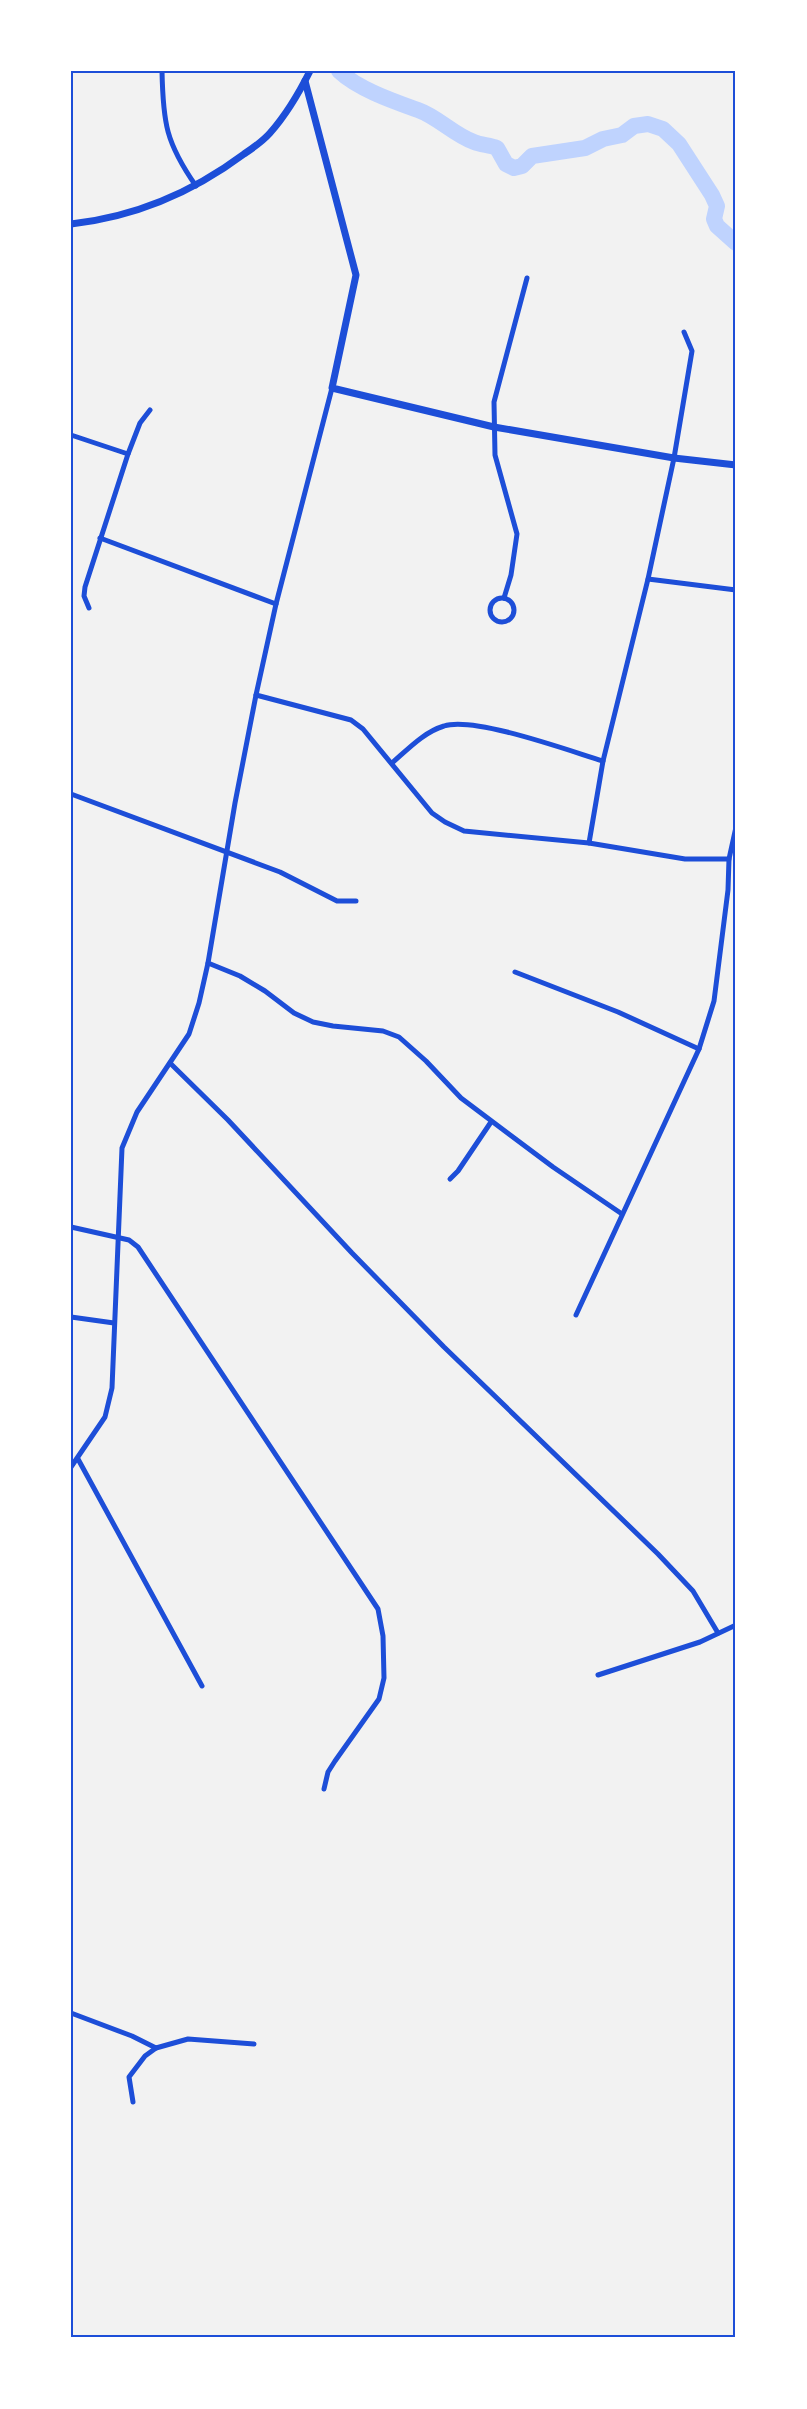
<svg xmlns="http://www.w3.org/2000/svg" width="807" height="2409" font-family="'Source Sans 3',sans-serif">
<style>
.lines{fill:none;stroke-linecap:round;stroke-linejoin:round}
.river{stroke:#bfd3fe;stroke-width:16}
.minor{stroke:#1d4ed8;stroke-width:5}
.tertiary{stroke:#1d4ed8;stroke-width:7}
.neatline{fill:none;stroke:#1d4ed8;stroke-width:2}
</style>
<rect width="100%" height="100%" fill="#f2f2f2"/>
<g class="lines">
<path class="river" d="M339,71c19,18 54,30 79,39 20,7 36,25 56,32 7,3 16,3 23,6l9,16 8,4 8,-2 10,-10 53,-8 18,-9 19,-4 12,-9 14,-2 15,5 16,15 33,51 5,11 -3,13 3,7 19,17"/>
<g class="minor">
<path d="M162,71c1,52 4,72 34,115"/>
<path d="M71,435l57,19"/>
<path d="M100,538l176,66"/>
<path d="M648,579l88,11"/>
<circle cx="502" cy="610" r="12"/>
<path d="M504,598l7,-23 6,-41 -22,-79 -1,-53 33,-124"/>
<path d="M89,608l-5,-12 1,-9 43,-133 12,-31 10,-13"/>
<path d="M256,695l95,25 12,9 69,84 13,9 19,9 125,12 96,16h44"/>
<path d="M392,763c16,-14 32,-31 52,-37 30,-10 126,25 159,35"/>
<path d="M71,794l209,78 57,29h19"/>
<path d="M589,843l14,-82 45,-182 26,-121 18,-107 -8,-19"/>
<path d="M208,963l32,13 25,15 29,22 19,9 20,4 50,5 16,6 27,24 35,37 92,69 69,47"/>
<path d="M515,972l103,40 81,37"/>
<path d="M170,1063l58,57 124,133 92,94 214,207 35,37 25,42"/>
<path d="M450,1179l8,-8 33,-49"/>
<path d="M71,1227l58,13 9,7 240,362 5,27 1,42 -5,21 -44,62 -7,11 -4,17"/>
<path d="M576,1315l123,-266 15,-48 14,-111 1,-31 7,-32"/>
<path d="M71,1317l43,6"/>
<path d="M78,1459l124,227"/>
<path d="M71,1467l34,-50 7,-29 10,-240 15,-36 52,-78 10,-31 9,-40 27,-160 21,-108 20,-91 56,-216"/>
<path d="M598,1675l102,-33 36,-17"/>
<path d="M71,2013l61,23 24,12 32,-9 66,5"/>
<path d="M133,2102l-4,-25 16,-21 11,-8"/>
</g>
<g class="tertiary">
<path d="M305,81l51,194 -24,113 162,39 180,31 62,7"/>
<path d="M71,224c63,-7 122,-32 173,-70 9,-6 19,-13 26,-21 16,-18 29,-40 40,-62"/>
</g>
</g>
<rect width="807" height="2409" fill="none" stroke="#ffffff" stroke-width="145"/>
<rect x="72" y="72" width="662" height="2264" class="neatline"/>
</svg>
